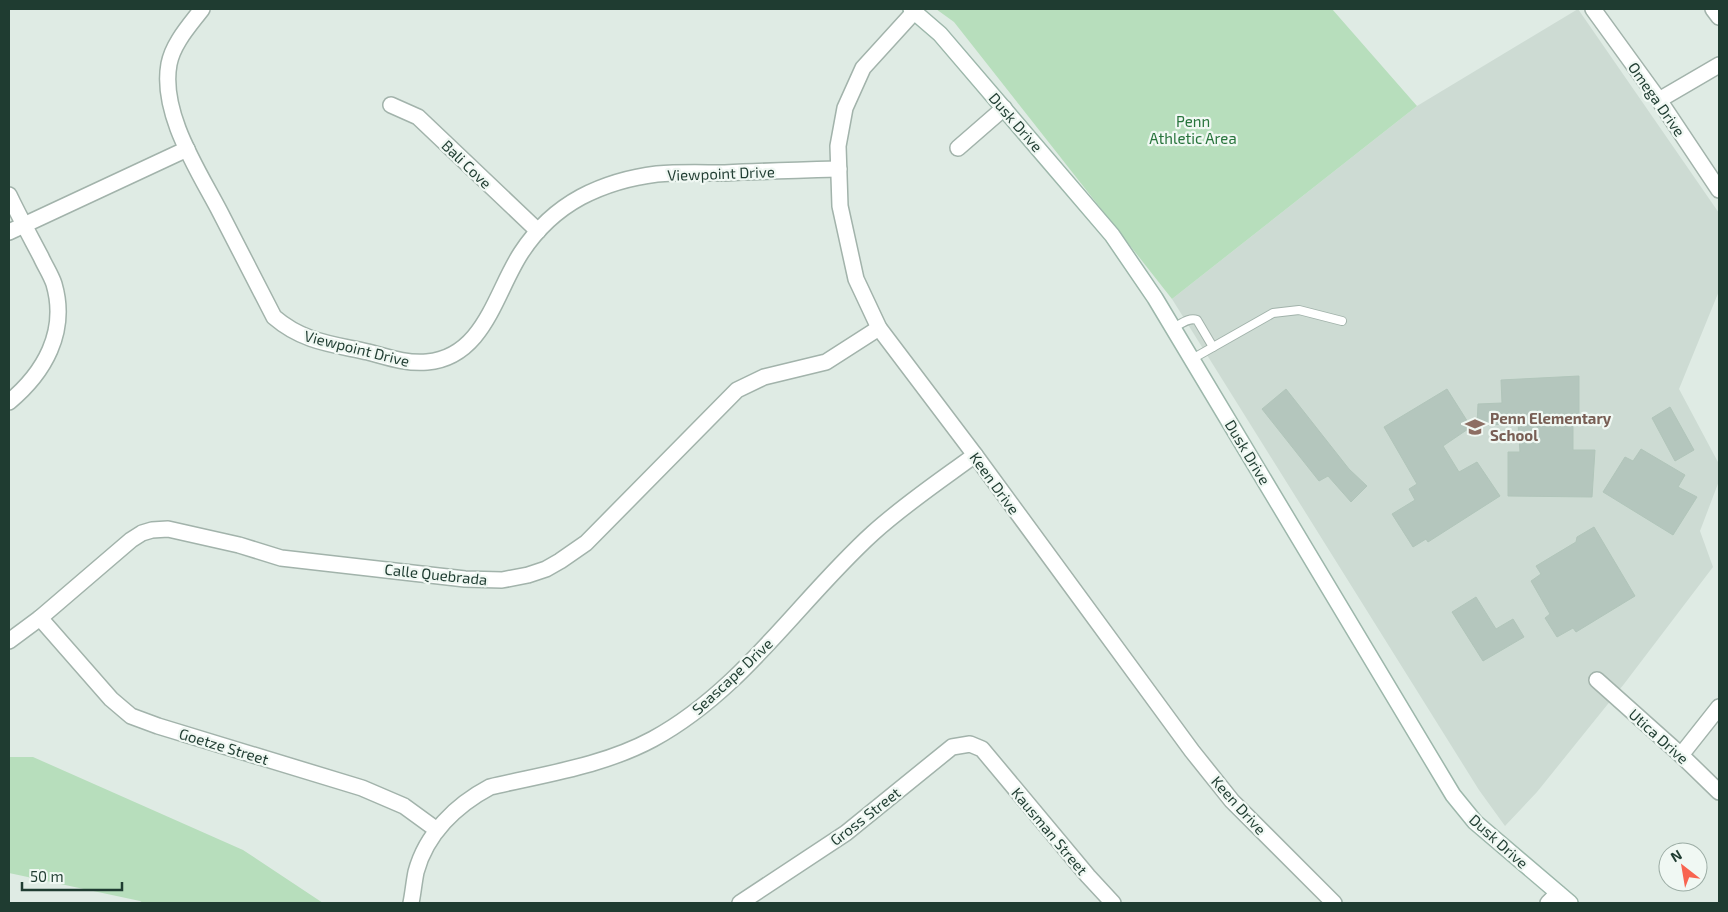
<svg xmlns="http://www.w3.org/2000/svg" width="1728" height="912" font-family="'Exo 2',sans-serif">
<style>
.built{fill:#cddbd3}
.green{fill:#b7debc}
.building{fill:#b4c6bd;stroke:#b1c5ba}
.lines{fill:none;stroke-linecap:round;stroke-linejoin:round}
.lane-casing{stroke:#a2b3ab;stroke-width:10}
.street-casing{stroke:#a2b3ab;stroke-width:18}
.secondary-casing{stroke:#9db7ab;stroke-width:18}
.lane{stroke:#fff;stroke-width:8}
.street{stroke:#fff;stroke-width:15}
.secondary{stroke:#fff;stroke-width:15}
.labels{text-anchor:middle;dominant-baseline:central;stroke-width:4.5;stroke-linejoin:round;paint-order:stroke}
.street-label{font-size:15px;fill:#1f3c31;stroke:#f0f8f3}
.park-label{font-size:15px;fill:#28743c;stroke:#f0f8f3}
.education-label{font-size:15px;font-weight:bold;fill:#785e54;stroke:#f0f8f3;text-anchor:start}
</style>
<rect width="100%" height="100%" fill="#dfebe4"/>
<path class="built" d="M1578,9l141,204v78l-40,98 40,75v17l-19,50 13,36 -89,117 -87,108 -32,34 -26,-36 -307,-491 245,-193z"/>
<g class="green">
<path d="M936,9h396l85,97 -245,193 -218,-277z"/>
<path d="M9,757h24l210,93 80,53h-180l-3,-2 -131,-28z"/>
</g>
<g class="building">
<path d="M1579,376v46h-6v28h22l-3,47 -84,-1v-44h12l-2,-28 -41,1 1,-21 24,-1 -1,-23z"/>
<path d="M1286,389l63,80 18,17 -16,16 -23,-26 -9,5 -57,-72z"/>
<path d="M1447,389l24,38 -28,19 16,26 18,-10 23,34 -72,46 -2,-3 -13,8 -21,-33 23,-14 -6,-11 8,-5 -33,-57z"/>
<path d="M1670,407l24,43 -19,11 -23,-43z"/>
<path d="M1641,449l44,26 -7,12 19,10 -24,38 -70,-43 22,-35 8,4z"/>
<path d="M1594,527l41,69 -59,36 -3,-4 -16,9 -12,-19 5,-4 -19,-33 10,-7 -5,-8 40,-24 1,-5z"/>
<path d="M1476,597l20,32 17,-10 11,18 -41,24 -31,-49z"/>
</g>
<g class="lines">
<defs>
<g id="lane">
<path d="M1173,328c8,-4 16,-11 24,-8l16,27"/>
<path d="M1192,359l81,-46 26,-3 43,11"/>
</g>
<g id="street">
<path d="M202,9c-12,16 -29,34 -33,55 -9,49 29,106 51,148 18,35 36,70 54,105 29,25 58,27 94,35 19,5 39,12 59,10 57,-5 68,-69 94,-109 15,-23 36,-43 60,-56 23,-12 51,-20 76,-23 22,-2 46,-1 68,-1 38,-2 76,-3 114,-4"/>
<path d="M1593,9l66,91 60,90"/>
<path d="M1713,9l6,8"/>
<path d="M914,12l-51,56 -18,40 -7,38 2,60 16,73 23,49 96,127 217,296 40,50 102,102"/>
<path d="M1659,100l60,-35"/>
<path d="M391,105l27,12 120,114"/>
<path d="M958,148l46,-40"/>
<path d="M9,195c10,21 21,41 32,62 4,9 10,18 13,27 14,48 -10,89 -45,118"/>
<path d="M9,232l178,-83"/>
<path d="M40,618l71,81 20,17 27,10 204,62 42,18 33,24"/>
<path d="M9,641l31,-23 91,-78 11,-7 10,-3 16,-1 71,16 42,13 184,21 37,1 26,-5 18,-6 14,-8 26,-18 151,-153 27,-13 62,-15 53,-34"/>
<path d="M1597,680l84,75 38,37"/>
<path d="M1681,755l38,-48"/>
<path d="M411,903c2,-10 3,-21 5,-31 10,-38 40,-67 74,-85 55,-13 113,-21 163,-48 90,-49 146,-139 220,-206 32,-29 68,-53 102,-78"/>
<path d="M740,903l106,-70 106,-86 18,-3 12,5 106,127 25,27"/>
<path d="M1548,903l10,-10"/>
</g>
<path id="secondary" d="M911,9l29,25 172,201 43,63 298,497 22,27 95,81"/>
</defs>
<use href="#lane" class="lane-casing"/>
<use href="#street" class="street-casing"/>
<use href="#secondary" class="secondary-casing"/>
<use href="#lane" class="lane"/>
<use href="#street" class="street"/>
<use href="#secondary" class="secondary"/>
</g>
<defs>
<symbol id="school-bare" viewBox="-9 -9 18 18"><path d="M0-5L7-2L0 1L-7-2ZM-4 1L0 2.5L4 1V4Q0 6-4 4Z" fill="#8d6e63" stroke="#f0f8f3" stroke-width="2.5" paint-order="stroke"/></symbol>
</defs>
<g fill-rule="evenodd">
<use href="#school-bare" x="1461" y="413" width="28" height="28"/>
</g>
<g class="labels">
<g class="street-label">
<text transform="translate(1657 99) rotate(55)">Omega Drive</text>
<text transform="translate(1016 122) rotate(49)">Dusk Drive</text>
<text transform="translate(467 164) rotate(44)">Bali Cove</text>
<text transform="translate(721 173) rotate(-2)">Viewpoint Drive</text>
<text transform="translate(357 348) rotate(14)">Viewpoint Drive</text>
<text transform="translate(1248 452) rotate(59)">Dusk Drive</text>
<text transform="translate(995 483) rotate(54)">Keen Drive</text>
<text transform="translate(436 574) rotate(6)">Calle Quebrada</text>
<text transform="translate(732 676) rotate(-43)">Seascape Drive</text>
<text transform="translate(1659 736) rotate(42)">Utica Drive</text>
<text transform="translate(224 746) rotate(17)">Goetze Street</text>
<text transform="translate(1239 805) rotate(48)">Keen Drive</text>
<text transform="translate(865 816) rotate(-38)">Gross Street</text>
<text transform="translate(1050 831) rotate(50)">Kausman Street</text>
<text transform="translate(1499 841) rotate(42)">Dusk Drive</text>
</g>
<g class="park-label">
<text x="1193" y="121">Penn<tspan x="1193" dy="17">Athletic Area</tspan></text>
</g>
<g class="education-label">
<text x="1490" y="418">Penn Elementary<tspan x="1490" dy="17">School</tspan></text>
</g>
</g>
<rect width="1728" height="912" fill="none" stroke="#1f3c31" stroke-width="20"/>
<g transform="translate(1683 867) rotate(329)"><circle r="24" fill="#f0f8f3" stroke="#9cada5"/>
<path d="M0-4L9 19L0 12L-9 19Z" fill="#f86450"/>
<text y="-8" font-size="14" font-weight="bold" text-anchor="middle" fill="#1f3c31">N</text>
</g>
<path d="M22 882v8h100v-8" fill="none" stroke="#1f3c31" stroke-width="2.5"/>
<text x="30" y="882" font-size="15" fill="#1f3c31" stroke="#f0f8f3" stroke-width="4" paint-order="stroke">50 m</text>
</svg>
